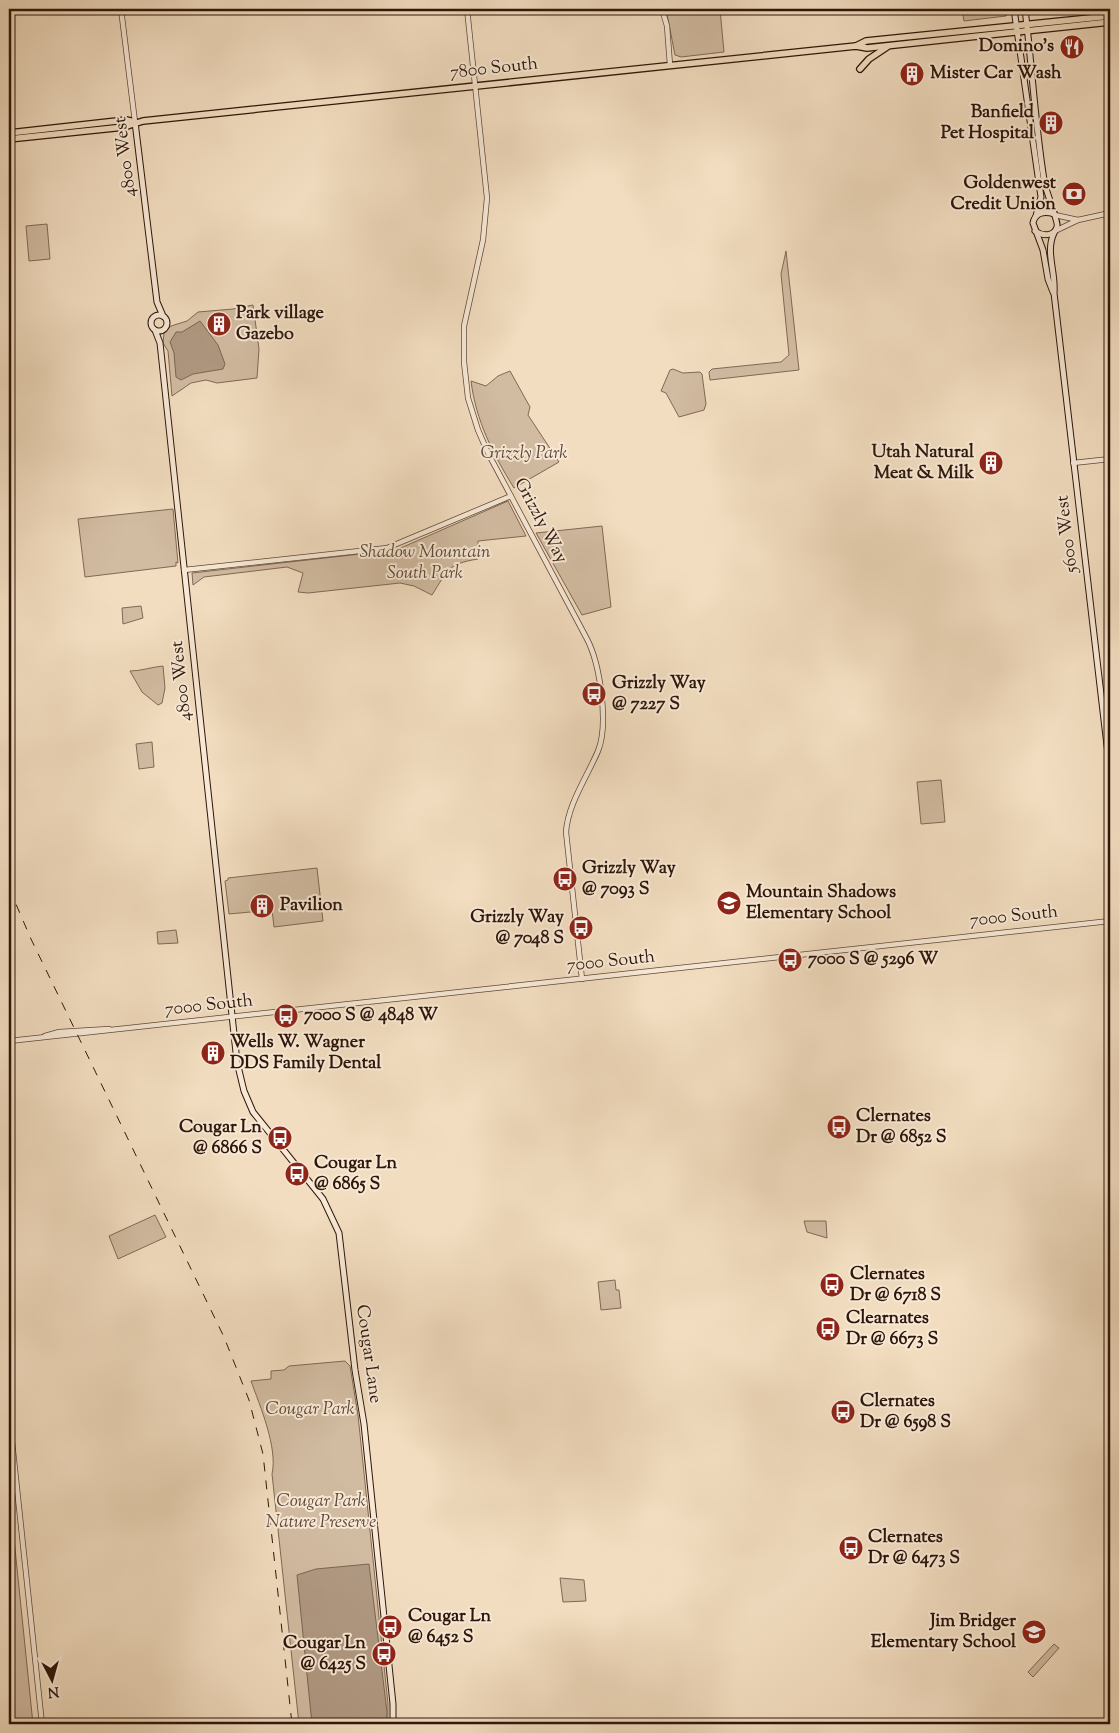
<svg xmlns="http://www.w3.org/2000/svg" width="1119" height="1733" font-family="'Sorts Mill Goudy',serif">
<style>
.green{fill:#d1bba1;stroke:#806856}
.water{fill:#b09982;stroke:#7c6552}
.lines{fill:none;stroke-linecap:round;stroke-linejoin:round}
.stream{stroke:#7c6552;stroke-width:1}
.tertiary-casing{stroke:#604838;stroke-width:6}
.secondary-casing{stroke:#2f160a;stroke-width:7}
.primary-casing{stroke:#2f160a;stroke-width:8}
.tertiary{stroke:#f7e9d6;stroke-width:4.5}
.secondary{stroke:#f7e9d6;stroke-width:5}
.primary{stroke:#f2ddc0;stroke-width:5.5}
.rail{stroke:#2f160a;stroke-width:1;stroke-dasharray:9 9;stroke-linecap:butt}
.labels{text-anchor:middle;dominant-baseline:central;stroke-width:4;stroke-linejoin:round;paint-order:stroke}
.poi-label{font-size:18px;font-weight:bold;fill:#2f160a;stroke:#f7e9d6;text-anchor:start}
.street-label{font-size:18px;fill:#2f160a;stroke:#f7e9d6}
.park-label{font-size:18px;font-style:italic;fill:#604837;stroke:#f7e9d6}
</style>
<rect width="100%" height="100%" fill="#f2ddc0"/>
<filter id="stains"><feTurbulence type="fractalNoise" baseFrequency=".004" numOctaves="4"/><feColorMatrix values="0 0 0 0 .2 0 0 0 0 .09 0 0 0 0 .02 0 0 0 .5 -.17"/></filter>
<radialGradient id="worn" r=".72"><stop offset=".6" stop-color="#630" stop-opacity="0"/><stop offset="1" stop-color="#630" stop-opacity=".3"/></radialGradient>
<g class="green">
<path d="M666,9h54l4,43 -43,5 -6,-2z"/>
<path d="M962,9h45l1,4 -2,3 -42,5z"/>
<path d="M47,224l3,35 -21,2 -3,-35z"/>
<path d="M786,251l13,119 -89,10 -1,-8 3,-3 69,-7 8,-7 -8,-81z"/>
<path d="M253,305l6,44 -2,29 -40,5 -11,-3 -15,3 -19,13 -4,-45 -5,-8 1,-10 7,-7 16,-5 11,-9 35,-3z"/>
<path d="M673,369l10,4 17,-1 2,2 4,30 -2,6 -25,7 -13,-24 -5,-2 9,-21z"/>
<path d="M510,371l20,36 -2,8 31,47 -45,26c-21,-34 -38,-67 -43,-107l15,5 12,-10z"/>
<path d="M508,501l18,35 -48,5v18c-31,5 -30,11 -46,36l-18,-9 -14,-3 -92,10 -10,-1 5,-19 -16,-6 -83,10 -11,8 -1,-12 204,-23z"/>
<path d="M173,509l5,54 -2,-1v4l-91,11 -7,-58z"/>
<path d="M602,526l9,81 -29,8 -46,-82z"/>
<path d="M141,606l2,12 -20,6 -1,-16z"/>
<path d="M163,666l2,22 -3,15 -4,2 -16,-13 -12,-21c12,0 21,-4 33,-5z"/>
<path d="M152,742l2,25 -15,2 -3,-25z"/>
<path d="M941,780l4,42 -24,2 -4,-42z"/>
<path d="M317,868l6,53 -49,6 -2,-17 -43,4 -4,-33 3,-1v-2z"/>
<path d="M176,930l2,13 -20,1 -1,-12z"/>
<path d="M155,1215l11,22 -48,22 -9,-23z"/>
<path d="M804,1221h22l1,17 -20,-6z"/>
<path d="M615,1280l1,10h3l2,18 -20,2 -3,-28z"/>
<path d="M345,1361l5,5 8,49 30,289v20h-89l-27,-250c6,-26 -12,-68 -21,-93l20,-2v-8l13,-1 5,-4z"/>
<path d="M9,1490l24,234h-24z"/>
<path d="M560,1578l24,2 2,21 -23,1z"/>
<path d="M1054,1644l5,4 -26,29 -5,-5z"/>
</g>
<g class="water">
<path d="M200,321l18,24 7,19 -2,5 -30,5 -12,6 -5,-3 -2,-24 -4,-11 6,-10h6z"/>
<path d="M369,1564l18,148 -1,12h-74l-15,-149 19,-6z"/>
</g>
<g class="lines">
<path class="stream" d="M9,14l19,-5"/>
<defs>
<g id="tertiary">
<path d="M121,9l14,113"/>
<path d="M467,9l20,189 -4,42 -19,86v36l4,36 10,32 10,23 99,186c13,25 22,85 11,112 -11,26 -30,53 -32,81l16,147"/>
<path d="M662,9l5,17 3,39"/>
<path d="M1055,215l23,5 32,-7"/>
<path d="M1055,231l23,-11"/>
<path d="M1073,463l37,-4"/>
<path d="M184,570l203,-22 124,-52"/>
<path d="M45,1036l14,-4 50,-3"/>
<path d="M9,1041l1101,-120"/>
<path d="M9,1413l33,311"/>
</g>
<g id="secondary">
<path d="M1014,9l27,188 -5,19"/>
<path d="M1025,9c7,57 10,114 19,171 1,10 15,42 13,47 -3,10 -15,9 -22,4"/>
<path d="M135,122l22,180 6,14"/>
<path d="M1054,233c-9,19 2,39 0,60l56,478"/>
<path d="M1053,292l-5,-13 -5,-29 -10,-27c2,-11 12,-12 21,-9"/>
<circle cx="159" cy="323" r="8"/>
<path d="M155,330l5,13 77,719 7,29 9,21 70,87 16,34 16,137 9,54 29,280v20"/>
</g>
<g id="primary">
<path d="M856,46l10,-5 244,-25"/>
<path d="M860,69l9,-10 18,-12"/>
<path d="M9,133l117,-13 9,2"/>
<path d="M9,139l115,-12 19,-6 713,-75 11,2 243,-26"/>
</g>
</defs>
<use href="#tertiary" class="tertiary-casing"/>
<use href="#secondary" class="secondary-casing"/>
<use href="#primary" class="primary-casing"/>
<use href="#tertiary" class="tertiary"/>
<use href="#secondary" class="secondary"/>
<use href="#primary" class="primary"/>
<path class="rail" d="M9,888l22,51 193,398 25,63 14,54 29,270"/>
</g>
<defs>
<symbol id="restaurant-disc" viewBox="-11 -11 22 22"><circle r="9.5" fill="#8f2418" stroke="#f7e9d6"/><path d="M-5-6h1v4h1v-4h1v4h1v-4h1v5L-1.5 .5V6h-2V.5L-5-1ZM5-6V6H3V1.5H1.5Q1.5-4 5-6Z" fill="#fff"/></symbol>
<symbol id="building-disc" viewBox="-11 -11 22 22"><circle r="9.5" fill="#8f2418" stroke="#f7e9d6"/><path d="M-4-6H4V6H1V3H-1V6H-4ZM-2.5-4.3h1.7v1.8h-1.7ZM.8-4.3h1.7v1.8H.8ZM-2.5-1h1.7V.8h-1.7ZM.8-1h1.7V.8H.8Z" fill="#fff"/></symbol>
<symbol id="bank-disc" viewBox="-11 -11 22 22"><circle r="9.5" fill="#8f2418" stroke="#f7e9d6"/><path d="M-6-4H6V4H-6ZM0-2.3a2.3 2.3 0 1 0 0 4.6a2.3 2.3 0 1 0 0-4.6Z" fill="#fff"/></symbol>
<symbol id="bus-disc" viewBox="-11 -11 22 22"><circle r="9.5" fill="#8f2418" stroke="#f7e9d6"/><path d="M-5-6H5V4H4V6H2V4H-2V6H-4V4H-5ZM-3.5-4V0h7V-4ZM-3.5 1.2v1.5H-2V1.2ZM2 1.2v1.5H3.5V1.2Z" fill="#fff"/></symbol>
<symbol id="school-disc" viewBox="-11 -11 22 22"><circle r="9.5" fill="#8f2418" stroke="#f7e9d6"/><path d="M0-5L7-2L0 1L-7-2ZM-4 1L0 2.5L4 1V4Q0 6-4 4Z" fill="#fff"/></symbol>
</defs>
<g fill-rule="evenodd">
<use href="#restaurant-disc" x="1058" y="33" width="28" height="28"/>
<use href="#building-disc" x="898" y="60" width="28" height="28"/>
<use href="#building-disc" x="1037" y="109" width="28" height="28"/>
<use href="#bank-disc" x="1060" y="180" width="28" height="28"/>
<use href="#building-disc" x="205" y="310" width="28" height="28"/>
<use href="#building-disc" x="977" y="449" width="28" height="28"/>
<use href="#bus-disc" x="580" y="680" width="28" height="28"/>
<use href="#bus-disc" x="551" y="865" width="28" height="28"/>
<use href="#school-disc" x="715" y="889" width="28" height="28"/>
<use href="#building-disc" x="248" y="892" width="28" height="28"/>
<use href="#bus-disc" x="567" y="914" width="28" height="28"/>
<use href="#bus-disc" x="776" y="946" width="28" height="28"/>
<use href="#bus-disc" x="272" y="1002" width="28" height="28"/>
<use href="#building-disc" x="199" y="1039" width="28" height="28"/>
<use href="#bus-disc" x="825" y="1113" width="28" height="28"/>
<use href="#bus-disc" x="266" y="1124" width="28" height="28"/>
<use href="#bus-disc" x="283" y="1160" width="28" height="28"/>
<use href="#bus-disc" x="818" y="1271" width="28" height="28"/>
<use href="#bus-disc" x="814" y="1315" width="28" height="28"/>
<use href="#bus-disc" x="829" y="1398" width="28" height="28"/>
<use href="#bus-disc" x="837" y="1534" width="28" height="28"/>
<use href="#bus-disc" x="376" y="1613" width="28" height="28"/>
<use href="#school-disc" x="1020" y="1618" width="28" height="28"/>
<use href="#bus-disc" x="370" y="1640" width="28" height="28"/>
</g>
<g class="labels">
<g class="poi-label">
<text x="1054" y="47" text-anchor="end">Domino's</text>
<text x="930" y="74">Mister Car Wash</text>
<text x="1034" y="113" text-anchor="end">Banfield<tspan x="1034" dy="21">Pet Hospital</tspan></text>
<text x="1056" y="184" text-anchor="end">Goldenwest<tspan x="1056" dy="21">Credit Union</tspan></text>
<text x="236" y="314">Park village<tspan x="236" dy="21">Gazebo</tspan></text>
<text x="974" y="453" text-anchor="end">Utah Natural<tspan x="974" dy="21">Meat &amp; Milk</tspan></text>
<text x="612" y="684">Grizzly Way<tspan x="612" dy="21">@ 7227 S</tspan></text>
<text x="582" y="869">Grizzly Way<tspan x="582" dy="21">@ 7093 S</tspan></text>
<text x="746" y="893">Mountain Shadows<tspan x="746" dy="21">Elementary School</tspan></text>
<text x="280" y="906">Pavilion</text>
<text x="564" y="918" text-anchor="end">Grizzly Way<tspan x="564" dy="21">@ 7048 S</tspan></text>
<text x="808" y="960">7000 S @ 5296 W</text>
<text x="304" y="1016">7000 S @ 4848 W</text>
<text x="230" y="1043">Wells W. Wagner<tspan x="230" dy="21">DDS Family Dental</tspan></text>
<text x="856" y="1117">Clernates<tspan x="856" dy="21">Dr @ 6852 S</tspan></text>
<text x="262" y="1128" text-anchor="end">Cougar Ln<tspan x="262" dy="21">@ 6866 S</tspan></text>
<text x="314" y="1164">Cougar Ln<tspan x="314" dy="21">@ 6865 S</tspan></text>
<text x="850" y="1275">Clernates<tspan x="850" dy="21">Dr @ 6718 S</tspan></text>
<text x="846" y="1319">Clearnates<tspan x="846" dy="21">Dr @ 6673 S</tspan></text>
<text x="860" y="1402">Clernates<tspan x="860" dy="21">Dr @ 6598 S</tspan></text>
<text x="868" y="1538">Clernates<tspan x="868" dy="21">Dr @ 6473 S</tspan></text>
<text x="408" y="1617">Cougar Ln<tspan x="408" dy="21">@ 6452 S</tspan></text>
<text x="1016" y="1622" text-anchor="end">Jim Bridger<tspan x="1016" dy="21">Elementary School</tspan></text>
<text x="366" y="1644" text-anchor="end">Cougar Ln<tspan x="366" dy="21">@ 6425 S</tspan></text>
</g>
<g class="street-label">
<text transform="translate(494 69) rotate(-6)">7800 South</text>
<text transform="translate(126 157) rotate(-97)">4800 West</text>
<text transform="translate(540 521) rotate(62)">Grizzly Way</text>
<text transform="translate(1068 534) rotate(-97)">5600 West</text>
<text transform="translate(182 681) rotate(-96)">4800 West</text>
<text transform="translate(1014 917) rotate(-6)">7000 South</text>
<text transform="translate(611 962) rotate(-6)">7000 South</text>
<text transform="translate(209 1006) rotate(-6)">7000 South</text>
<text transform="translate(368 1354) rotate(82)">Cougar Lane</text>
</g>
<g class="park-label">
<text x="524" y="454">Grizzly Park</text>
<text x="425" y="553">Shadow Mountain<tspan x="425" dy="21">South Park</tspan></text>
<text x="310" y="1410">Cougar Park</text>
<text x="321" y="1502">Cougar Park<tspan x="321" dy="21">Nature Preserve</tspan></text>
</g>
</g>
<rect width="1119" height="1733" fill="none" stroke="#f2ddc0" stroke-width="30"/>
<rect x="10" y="10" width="1099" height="1713" fill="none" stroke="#2f160a" stroke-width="2.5"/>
<rect x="15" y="15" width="1089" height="1703" fill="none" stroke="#2f160a"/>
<g transform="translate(52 1680) rotate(174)" stroke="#f7e9d6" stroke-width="4" paint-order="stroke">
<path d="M0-4L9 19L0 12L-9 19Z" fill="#2f160a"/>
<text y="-8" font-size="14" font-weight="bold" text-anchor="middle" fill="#2f160a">N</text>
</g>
<rect width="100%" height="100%" filter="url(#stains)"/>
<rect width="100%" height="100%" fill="url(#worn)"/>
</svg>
